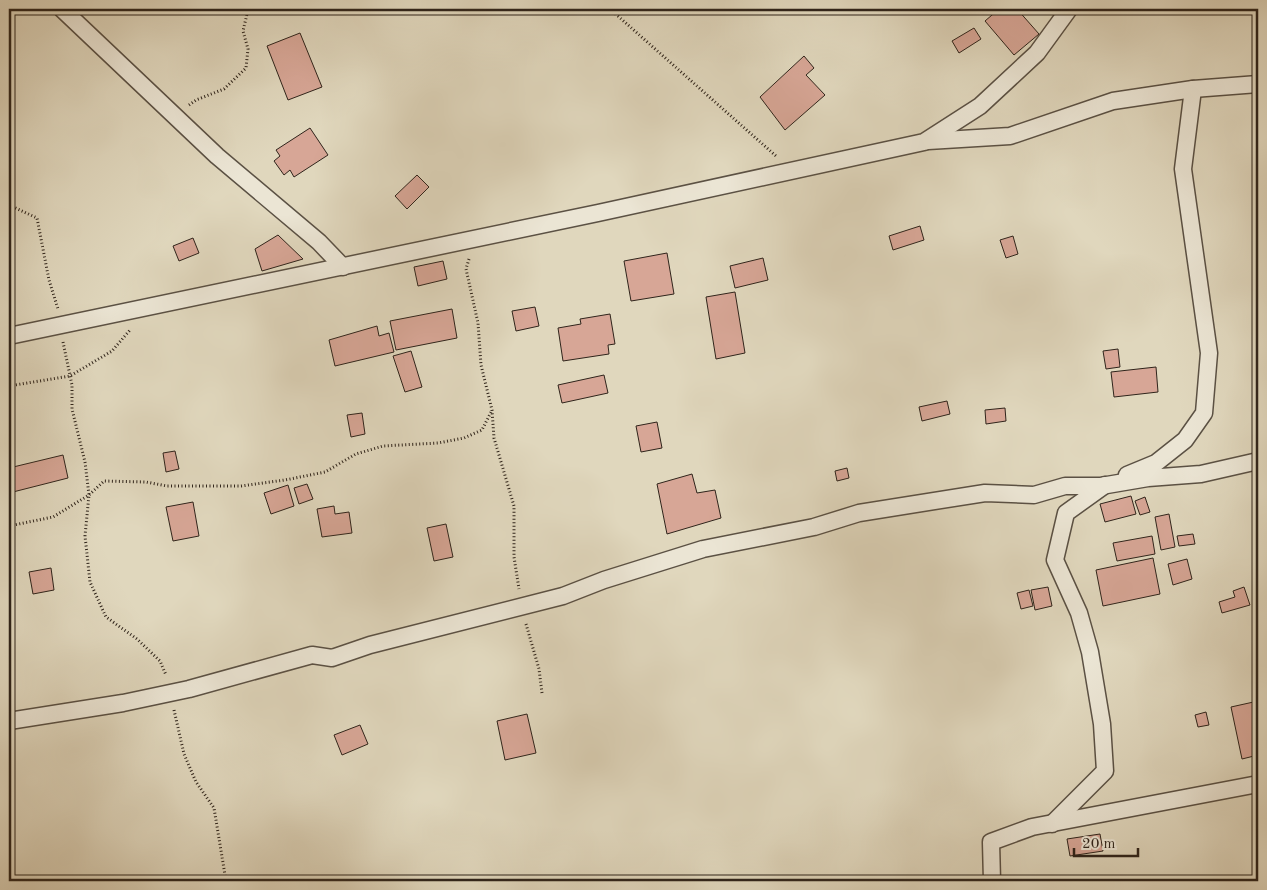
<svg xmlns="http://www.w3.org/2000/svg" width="1267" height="890" font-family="'Old Standard TT',serif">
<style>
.building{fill:#d7a696;stroke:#2f241b}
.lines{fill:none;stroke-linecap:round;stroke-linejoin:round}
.minor-casing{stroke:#5b5144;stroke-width:19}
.path{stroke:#2f241b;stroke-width:3;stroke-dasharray:1 2.5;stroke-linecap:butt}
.minor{stroke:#ebe5d4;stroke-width:16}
</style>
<rect width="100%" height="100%" fill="#e0d7bd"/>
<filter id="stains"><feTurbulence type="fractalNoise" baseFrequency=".004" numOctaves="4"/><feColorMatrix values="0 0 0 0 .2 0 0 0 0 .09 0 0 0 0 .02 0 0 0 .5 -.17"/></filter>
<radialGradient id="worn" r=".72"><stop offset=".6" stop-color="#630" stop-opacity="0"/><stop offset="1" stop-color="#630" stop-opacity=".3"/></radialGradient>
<g class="building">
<path d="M999,9h18l22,25 -25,21 -29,-34z"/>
<path d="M974,28l7,11 -22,14 -7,-12z"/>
<path d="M300,33l22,54 -34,13 -21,-54z"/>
<path d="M804,56l10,12 -8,7 19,20 -40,35 -25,-33z"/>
<path d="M310,128l18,27 -34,22 -4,-7 -6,5 -10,-14 6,-5 -4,-6z"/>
<path d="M417,175l12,12 -22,22 -12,-13z"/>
<path d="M920,226l4,14 -31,10 -4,-14z"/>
<path d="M278,235l25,24 -41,12 -7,-22z"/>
<path d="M1013,236l5,18 -12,4 -6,-18z"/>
<path d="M193,238l6,15 -20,8 -6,-15z"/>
<path d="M667,253l7,41 -43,7 -7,-40z"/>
<path d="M763,258l5,22 -33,8 -5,-22z"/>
<path d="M443,261l4,18 -29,7 -4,-19z"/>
<path d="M735,292l10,61 -29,6 -10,-62z"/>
<path d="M535,307l4,19 -23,5 -4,-20z"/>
<path d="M452,309l5,29 -61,12 -6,-29z"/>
<path d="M610,314l5,30 -7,1 1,9 -46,7 -5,-33 23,-4 -1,-5z"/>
<path d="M377,326l2,10 10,-3 5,19 -59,14 -6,-26z"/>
<path d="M1118,349l2,18 -14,2 -3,-18z"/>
<path d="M411,351l11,36 -17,5 -12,-36z"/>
<path d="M1156,367l2,25 -44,5 -3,-25z"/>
<path d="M604,375l4,18 -46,10 -4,-18z"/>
<path d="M947,401l3,13 -28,7 -3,-14z"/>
<path d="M1005,408l1,13 -20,3 -1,-14z"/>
<path d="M362,413l3,21 -14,3 -4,-22z"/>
<path d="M657,422l5,26 -21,4 -5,-26z"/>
<path d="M175,451l4,18 -13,3 -3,-19z"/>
<path d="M63,455l5,23 -59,15v-25z"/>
<path d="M847,468l2,10 -12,3 -2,-10z"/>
<path d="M692,474l5,19 18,-3 6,28 -54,16 -10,-50z"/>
<path d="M307,484l6,15 -14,5 -5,-16z"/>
<path d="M288,485l6,21 -23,8 -7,-21z"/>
<path d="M1131,496l5,18 -31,8 -5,-18z"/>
<path d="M1145,497l5,15 -10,3 -5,-14z"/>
<path d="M193,502l6,34 -26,5 -7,-34z"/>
<path d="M334,506l1,8 14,-2 3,21 -30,4 -5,-28z"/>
<path d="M1169,514l6,33 -14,3 -6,-33z"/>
<path d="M446,524l7,33 -19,4 -7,-33z"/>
<path d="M1193,534l2,10 -16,2 -2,-10z"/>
<path d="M1152,536l3,18 -38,7 -4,-18z"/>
<path d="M1153,558l7,36 -57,12 -7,-36z"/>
<path d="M1187,559l5,20 -19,6 -5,-21z"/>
<path d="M51,568l3,22 -21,4 -4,-22z"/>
<path d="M1048,587l4,19 -17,4 -4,-20z"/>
<path d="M1244,587l6,18 -28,8 -3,-11 16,-5 -2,-6z"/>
<path d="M1029,590l4,16 -12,3 -4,-16z"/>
<path d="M1258,701v54l-16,4 -11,-52z"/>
<path d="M1206,712l3,13 -11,2 -3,-12z"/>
<path d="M527,714l9,39 -31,7 -8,-39z"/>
<path d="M360,725l8,19 -26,11 -8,-20z"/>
<path d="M1100,834l3,17 -33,5 -3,-17z"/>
</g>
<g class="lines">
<defs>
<g id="minor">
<path d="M62,9l155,147 102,86 24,25"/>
<path d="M928,141l82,-5 103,-35 80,-12 65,-5"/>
<path d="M9,336l589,-123 326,-71 56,-36 57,-53 32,-44"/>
<path d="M1127,475l29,-12 29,-23 19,-27 5,-60 -26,-184 10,-80"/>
<path d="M9,721l114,-18 66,-14 123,-34 20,3 38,-13 193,-49 41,-16 99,-31 111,-22 45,-14 126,-20 49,2 31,-9h36l47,-8 53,-4 57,-13"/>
<path d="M1052,824l53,-53 -3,-47 -12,-72 -11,-39 -24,-53 11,-47 39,-28"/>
<path d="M992,881l-1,-39 41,-15 226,-43"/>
</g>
</defs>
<use href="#minor" class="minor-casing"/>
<g class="path">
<path d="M610,9l166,147"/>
<path d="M189,105l7,-5 28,-11 22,-21 2,-19 -5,-18 4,-17 8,-5"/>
<path d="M9,205l28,13 12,62 9,29"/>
<path d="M469,259l-3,10 12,54 3,42 11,45 2,28 20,68v51l5,32"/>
<path d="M63,342l9,43v24l13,53 4,33 -4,41 5,46 16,35 31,22 23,22 6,14"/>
<path d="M9,386l61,-10 42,-25 18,-21"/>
<path d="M9,526l44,-9 36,-22 15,-14 42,1 21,4h74l44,-6 40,-8 31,-18 27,-8 55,-3 26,-5 18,-8 10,-20"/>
<path d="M526,624l13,45 3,24"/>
<path d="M174,710l10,44 12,28 18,26 12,73"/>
</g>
<use href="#minor" class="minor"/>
</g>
<rect width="1267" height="890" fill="none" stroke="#e0d7bd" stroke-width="30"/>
<rect x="10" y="10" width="1247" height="870" fill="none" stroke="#2f241b" stroke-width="2.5"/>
<rect x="15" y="15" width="1237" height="860" fill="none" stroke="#2f241b"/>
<path d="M1074 848v8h64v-8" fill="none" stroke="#2f241b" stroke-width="2.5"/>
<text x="1082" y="848" font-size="15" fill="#2f241b" stroke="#ebe5d4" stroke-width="4" paint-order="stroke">20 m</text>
<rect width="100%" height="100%" filter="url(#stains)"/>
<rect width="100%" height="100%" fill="url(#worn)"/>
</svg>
